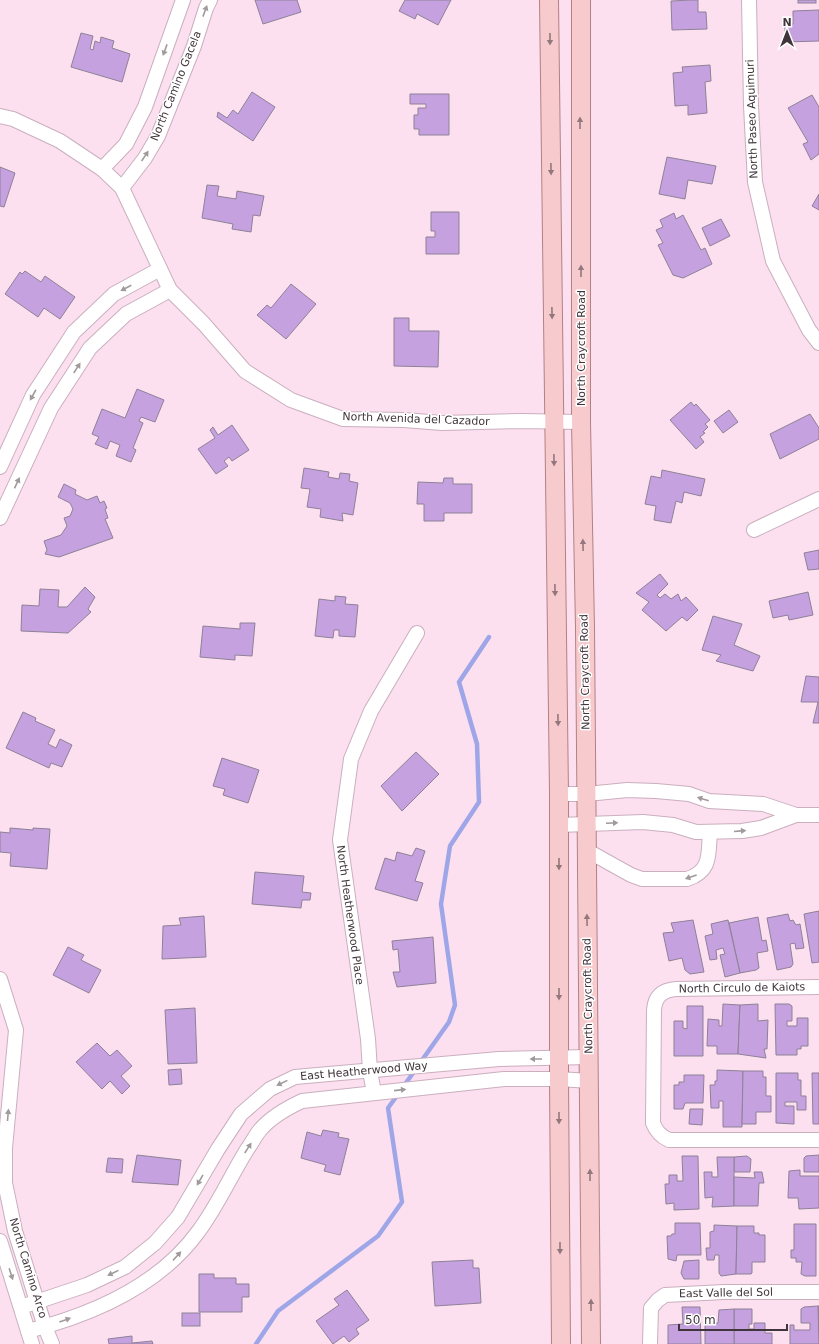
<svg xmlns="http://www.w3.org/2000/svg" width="819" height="1344" font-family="'DejaVu Sans',sans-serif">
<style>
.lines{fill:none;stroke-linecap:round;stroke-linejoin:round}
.stream{stroke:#9fa6e8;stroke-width:4.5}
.building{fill:#c6a1df;stroke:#8e8197}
.minor-casing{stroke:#caafbe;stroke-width:16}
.major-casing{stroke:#b38084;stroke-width:20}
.minor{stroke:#fff;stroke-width:14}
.major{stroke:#f7cbcd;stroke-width:18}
.oneway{fill:#a09a9d}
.oneway2{fill:#92787d}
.labels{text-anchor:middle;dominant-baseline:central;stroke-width:3;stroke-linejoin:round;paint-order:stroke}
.street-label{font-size:11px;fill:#40353b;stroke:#fff}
</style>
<rect width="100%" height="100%" fill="#fce0f0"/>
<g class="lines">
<g class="stream">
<path d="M420,1063l29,-41 6,-17 -14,-101 9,-58 29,-44 -2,-58 -18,-62 30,-45"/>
<path d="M403,1087l13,-18"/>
<path d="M256,1344l22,-33 100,-75 24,-34 -14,-94 11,-15"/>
</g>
</g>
<g class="building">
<path d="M255,0h42l4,12 -38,12z"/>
<path d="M405,0h46l-13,25 -21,-11 -2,5 -16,-8z"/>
<path d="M691,0h7v12h8l1,17 -35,1 -1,-29z"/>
<rect x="798" y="0" width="18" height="3"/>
<path d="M819,10v31l-34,1v-18h8v-13z"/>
<path d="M81,33l12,3 -3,13 3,1 2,-9 5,2 1,-6 13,4 -2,7 18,6 -8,28 -51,-15z"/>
<path d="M710,65l1,16 -6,1 2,31 -19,2v-10l-13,1 -2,-33 10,-1 -1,-5z"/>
<path d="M252,92l23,15 -22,34 -36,-24 1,-5 9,6 6,-8 5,4z"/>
<path d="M410,94h39v41h-30v-6h-5v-14h4v-7h8v-4h-16z"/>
<path d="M812,95l7,12v47l-8,6 -8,-16 5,-2 -20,-34z"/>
<path d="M667,157l49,9 -4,18 -24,-4 -3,19 -26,-5z"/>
<path d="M0,167l15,6 -11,34 -4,-1z"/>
<path d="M207,185l12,1 -2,10 19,3 1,-8 27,5 -4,20 -7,-1 -2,17 -19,-3 1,-5 -31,-6z"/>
<path d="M819,194v16l-7,-4z"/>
<path d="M431,212h28v42h-33v-17h9v-6h-4z"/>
<path d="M674,213l2,6 7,-4 18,35 4,-2 7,16 -29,14 -10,-3 -15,-30 5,-2 -7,-13 7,-3 -3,-7z"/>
<path d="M721,219l9,17 -20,10 -8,-18z"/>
<path d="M25,271l16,11 4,-6 30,21 -15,22 -16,-11 -6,9 -33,-23 15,-22 2,2z"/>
<path d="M291,284l25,20 -30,35 -29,-24 10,-10 4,3z"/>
<path d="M394,318h15v13h30l-1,36 -44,-1z"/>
<path d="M137,389l27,11 -9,22 -14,-5 -2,4 4,2 -10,25 3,2 -5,12 -15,-6 4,-11 -10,-4 -3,8 -12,-5 4,-7 -7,-3 10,-25 23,9z"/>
<path d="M691,402l3,4 2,-2 14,16 -5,4 3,3 -5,5 2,1 -5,4 4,5 -8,7 -26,-29z"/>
<path d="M729,410l9,12 -15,11 -9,-12z"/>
<path d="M810,414l9,14v11l-39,20 -10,-25z"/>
<path d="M232,425l17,25 -17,11 -3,-4 -5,4 4,5 -12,8 -18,-25 17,-11 -5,-8 3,-3 5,8z"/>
<path d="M304,468l25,4 -1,5 11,2 1,-6 10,1 -1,7 9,2 -5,32 -11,-2 1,8 -23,-4 1,-8 -14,-2 3,-18 -9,-1z"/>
<path d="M662,470l43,9 -4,17 -17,-4 -2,11 -6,-2 -5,22 -17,-3 2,-14 -11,-2 6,-28 10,2z"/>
<path d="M444,478h9v6h19v29h-28v8h-20v-17h-7l1,-22 25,1z"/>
<path d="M64,484l12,6 -1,4 12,6 10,-4 3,7 4,-2 3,7 -2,1 3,9 -3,1 8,19 -54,19 -14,-3 2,-4 -3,-9 17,-6 6,-9 -3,-8 6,-2 3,-7 -3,-6 -12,-6z"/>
<path d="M819,550v19l-11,1 -4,-17z"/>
<path d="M660,574l8,10 -11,11 3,3 5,-4 6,5 7,-5 3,7 5,-4 12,13 -11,11 -5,-4 -16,14 -24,-21 7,-8 -13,-9z"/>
<path d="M85,587l10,10 -7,12 3,3 -23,21 -47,-2 1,-26 17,1 1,-17 19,1 -1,17h9z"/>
<path d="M808,592l5,23 -24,5 -1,-5 -15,3 -4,-17z"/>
<path d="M335,596l11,1 -1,7 13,1 -3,32 -16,-1v-6h-5l-1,8 -18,-2 4,-37 16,2z"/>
<path d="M713,616l29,8 -8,21 26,11 -7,15 -37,-10 5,-6 -19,-5z"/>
<path d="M240,623h15l-3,33 -17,-1v5l-35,-3 3,-31 37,3z"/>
<path d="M806,676l13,1v46h-6l5,-21h-17z"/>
<path d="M23,712l13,6 -1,3 20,9 -7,14 8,4 4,-9 12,6 -10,22 -11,-4 -2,5 -43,-20z"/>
<path d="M416,752l23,22 -37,37 -21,-25z"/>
<path d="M222,758l37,12 -11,33 -25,-8 2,-6 -12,-3z"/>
<path d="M10,828l23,2v-2l17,1 -3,40 -37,-3 1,-13 -11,-1v-20l10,1z"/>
<path d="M416,848l9,3 -10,30 8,2 -6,18 -42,-12 10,-31 10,3 2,-9 15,4z"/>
<path d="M255,872l49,4 -2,16 9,1 -1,7h-8l-1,8 -49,-4z"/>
<path d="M819,911v51l-7,1 -8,-49z"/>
<path d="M788,914l2,7 3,-1 3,5 4,-1 4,24 -8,1 -1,-6 -5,1 3,20 -2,3 -14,3 -10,-52z"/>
<path d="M204,916l2,41 -44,2 1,-33 18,-1 -2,-7z"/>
<path d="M758,917l4,24 4,-1 2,11 -11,2 2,15 -3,2 -16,3 -11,-50z"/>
<path d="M693,920l11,52 -14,2 -5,-4 -3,-12 -13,3 -6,-28 11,-1 -3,-9z"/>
<path d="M728,920l12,53 -15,4 -5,-22 5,-1 -2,-6 -7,2 1,9 -7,1 -5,-24 8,-2 -2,-10z"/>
<path d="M433,937l3,46 -39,4 -4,-15h7l-2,-23 -5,1 -1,-9z"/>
<path d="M68,947l16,8 -3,5 20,10 -12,23 -36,-18z"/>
<path d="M723,1004l17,1 -2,49h-21v-8h-10l1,-27 11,1v6h3z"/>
<path d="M758,1004v17l10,-1 -1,29h-3l2,9 -28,-4 2,-49z"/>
<path d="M775,1004h14l3,2v15h-5v5h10v-8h11v28h-7v3h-4v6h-21z"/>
<path d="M687,1006h16v50h-29v-35h9v7l4,1z"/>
<path d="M195,1008l2,55 -29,1 -3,-54z"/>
<path d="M97,1043l13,13 7,-6 15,16 -11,10 9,10 -8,8 -12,-13 -8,8 -26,-27z"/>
<path d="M181,1069l1,15 -13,1 -1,-15z"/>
<path d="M717,1070l26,1 -1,56h-19v-26h-4v7h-8l-1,-23h5v-4h2z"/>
<path d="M743,1071h20v6h3v19h5v16h-15v12h-14z"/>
<path d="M776,1073h22v7h3v16h5v14h-9v-8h-12v4h9v18l-18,-1z"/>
<path d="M812,1073h7v51h-6z"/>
<path d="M684,1075h20l-1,28h-18l-2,6h-9v-24h5v-3h5z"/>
<path d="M690,1109h13l-1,16 -13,-1z"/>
<path d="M323,1130l16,3 -1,4 11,2 -9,36 -16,-4 2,-6 -25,-7 6,-26 14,4z"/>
<path d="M137,1155l44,5 -3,25 -46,-3z"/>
<path d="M819,1155v17h-15v-14l2,-2z"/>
<path d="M682,1156h16l1,53 -25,1v-7l-8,1 -1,-20h4v-9h8v6h6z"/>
<path d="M747,1156l4,3 -1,13h-16v-15z"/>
<path d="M717,1157h17v49l-22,1 1,-10 -8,1 -1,-26h8v5h6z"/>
<path d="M108,1158l15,1 -1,14 -16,-1z"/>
<path d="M800,1170v6h19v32l-20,1 -1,-11h-10l1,-27z"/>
<path d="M754,1172h8l2,11h-5l-1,23h-24v-29l21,1z"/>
<path d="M675,1223h25l1,32h-24l-1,6 -8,-2 -1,-23h4l1,-2h3z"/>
<path d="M794,1224h22v52h-11l-4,-2 1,-12h-6v-4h-5v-8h3z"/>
<path d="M714,1225l23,1 -1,48 -15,2 -2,-3v-18h-4l-1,5h-7l-1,-12h4v-16l4,-1z"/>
<path d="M737,1226h17v7h5v2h6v27h-13v11l-1,1h-15z"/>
<path d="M473,1260v8h6l2,35 -46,3 -3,-44z"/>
<path d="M699,1260v19h-15l-3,-6 3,-12z"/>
<path d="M199,1274h15v4h22v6h13v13h-7v15h-43z"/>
<path d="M347,1290l22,30 -13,9 3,5 -10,8 -5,-6 -11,8 -17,-23 23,-16 -5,-6z"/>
<path d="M818,1306h1v38z"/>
<path d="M818,1306l1,38h-29v-19h4v5h16v-7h-9v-14l3,-2z"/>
<path d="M682,1307h18l1,37h-33v-19l15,-1z"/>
<path d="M734,1309h18v15h-3v5h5v-6h11v10h7v11h-38z"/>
<path d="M734,1309v35h-29v-19l13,-2 1,-13z"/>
<rect x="182" y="1313" width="18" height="13"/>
<path d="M132,1336v7l20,-2 1,3h-44l-1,-5z"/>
</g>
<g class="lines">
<defs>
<g id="minor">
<path d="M749,0l2,106 4,76 18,79 36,69 10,13"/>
<path d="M0,116l13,3 47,22 42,28 20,19 48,102 34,34 41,47 46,29 52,19 61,1 38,3 79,-2 60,1"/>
<path d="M102,169l24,-25 19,-37 38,-107"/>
<path d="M122,188l23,-30 13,-22 36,-90 12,-38 4,-8"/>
<path d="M0,467l33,-72 41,-63 40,-38 46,-25"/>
<path d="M0,518l51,-110 39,-60 36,-34 44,-24"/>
<path d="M754,530l65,-31"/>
<path d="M559,794h28l40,-4 29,1 33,3 20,7 54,3 33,11h23"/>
<path d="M559,825l84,-3 30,3 23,7 46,-1 19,-3 35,-13"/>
<path d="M586,850l45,25 11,4h45c25,-8 21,-25 23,-47"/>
<path d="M0,979l16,51 -11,118v35l10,48 30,96 7,17"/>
<path d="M819,987l-143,2c-13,1 -21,7 -22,21l-1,113c3,8 7,13 16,17h150"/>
<path d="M374,1093l-4,-22 -2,-32 -28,-199 11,-81 20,-48 46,-78"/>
<path d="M0,1241l32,103"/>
<path d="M21,1307l66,-22 38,-18 30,-24 23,-26 40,-68 23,-35 29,-25 25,-12 204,-18 90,-2"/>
<path d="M28,1331c63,-16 130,-44 170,-99 19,-25 33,-57 50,-84 4,-5 7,-12 12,-18 11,-13 27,-22 42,-29l202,-22h55l31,2"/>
<path d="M650,1344l1,-36 7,-8 7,-5 59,-3h95"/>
</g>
<g id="major">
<path d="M549,0l10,794v285l2,265"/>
<path d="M581,0v422l4,206 6,716"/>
</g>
</defs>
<use href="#minor" class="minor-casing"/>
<use href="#major" class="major-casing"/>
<use href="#minor" class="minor"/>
<use href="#major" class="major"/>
</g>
<defs><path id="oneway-solid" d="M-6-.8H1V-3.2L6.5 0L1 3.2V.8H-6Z"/></defs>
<g class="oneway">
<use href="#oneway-solid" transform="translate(205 11) rotate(-70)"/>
<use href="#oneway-solid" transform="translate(165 50) rotate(110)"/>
<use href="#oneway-solid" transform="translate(145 156) rotate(-56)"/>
<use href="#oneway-solid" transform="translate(126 288) rotate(152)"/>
<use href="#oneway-solid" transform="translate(77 368) rotate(-57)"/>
<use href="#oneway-solid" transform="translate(33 395) rotate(119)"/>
<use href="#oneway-solid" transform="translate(17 483) rotate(-65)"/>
<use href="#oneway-solid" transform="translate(703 799) rotate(-163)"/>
<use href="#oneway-solid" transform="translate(612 823) rotate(-2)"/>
<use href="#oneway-solid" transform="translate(740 831) rotate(-5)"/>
<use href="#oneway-solid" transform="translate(691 877) rotate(161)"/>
<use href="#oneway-solid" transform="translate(536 1059) rotate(180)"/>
<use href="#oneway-solid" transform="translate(282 1083) rotate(154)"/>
<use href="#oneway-solid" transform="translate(400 1090) rotate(-6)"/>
<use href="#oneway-solid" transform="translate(8 1115) rotate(-85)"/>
<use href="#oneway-solid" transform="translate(248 1148) rotate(-57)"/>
<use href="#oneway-solid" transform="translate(200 1180) rotate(120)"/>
<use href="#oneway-solid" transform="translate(177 1256) rotate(-48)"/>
<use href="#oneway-solid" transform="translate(113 1273) rotate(154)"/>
<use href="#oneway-solid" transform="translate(11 1274) rotate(72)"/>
<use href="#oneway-solid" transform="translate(65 1320) rotate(-20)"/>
</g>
<g class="oneway2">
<use href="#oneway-solid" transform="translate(550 39) rotate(90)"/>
<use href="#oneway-solid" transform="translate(580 123) rotate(-90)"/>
<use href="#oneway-solid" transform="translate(551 169) rotate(89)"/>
<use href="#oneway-solid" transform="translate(581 271) rotate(-90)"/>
<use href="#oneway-solid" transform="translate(552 313) rotate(89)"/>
<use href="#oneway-solid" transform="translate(554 460) rotate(89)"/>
<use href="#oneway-solid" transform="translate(583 545) rotate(-91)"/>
<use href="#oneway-solid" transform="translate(555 590) rotate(89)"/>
<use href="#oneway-solid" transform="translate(558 720) rotate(89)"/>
<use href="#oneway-solid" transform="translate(559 864) rotate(90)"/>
<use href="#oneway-solid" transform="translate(587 920) rotate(-91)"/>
<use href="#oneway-solid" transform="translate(559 994) rotate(90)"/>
<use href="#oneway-solid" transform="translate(559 1118) rotate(90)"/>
<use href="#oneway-solid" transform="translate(590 1175) rotate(-90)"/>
<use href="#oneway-solid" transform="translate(560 1248) rotate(90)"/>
<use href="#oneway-solid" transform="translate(591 1305) rotate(-90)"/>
</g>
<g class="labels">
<g class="street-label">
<text transform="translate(176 86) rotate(-68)">North Camino Gacela</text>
<text transform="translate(752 119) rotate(-92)">North Paseo Aquimuri</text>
<text transform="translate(581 348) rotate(-90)">North Craycroft Road</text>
<text transform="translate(416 419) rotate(2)">North Avenida del Cazador</text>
<text transform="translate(585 672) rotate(-91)">North Craycroft Road</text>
<text transform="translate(350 915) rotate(82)">North Heatherwood Place</text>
<text transform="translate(742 988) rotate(-1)">North Circulo de Kaiots</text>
<text transform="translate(588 996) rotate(-91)">North Craycroft Road</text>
<text transform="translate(364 1071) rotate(-5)">East Heatherwood Way</text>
<text transform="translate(28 1268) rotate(73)">North Camino Arco</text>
<text transform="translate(726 1293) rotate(-1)">East Valle del Sol</text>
</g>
</g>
<g transform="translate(787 32)" stroke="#ffffff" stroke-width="3" paint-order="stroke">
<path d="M0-3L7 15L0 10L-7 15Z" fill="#40353b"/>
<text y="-6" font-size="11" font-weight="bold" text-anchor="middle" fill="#40353b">N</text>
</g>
<path d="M679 1324v6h108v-6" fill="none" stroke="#40353b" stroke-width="2"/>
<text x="685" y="1324" font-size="12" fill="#40353b" stroke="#ffffff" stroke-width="3" paint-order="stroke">50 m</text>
</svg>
